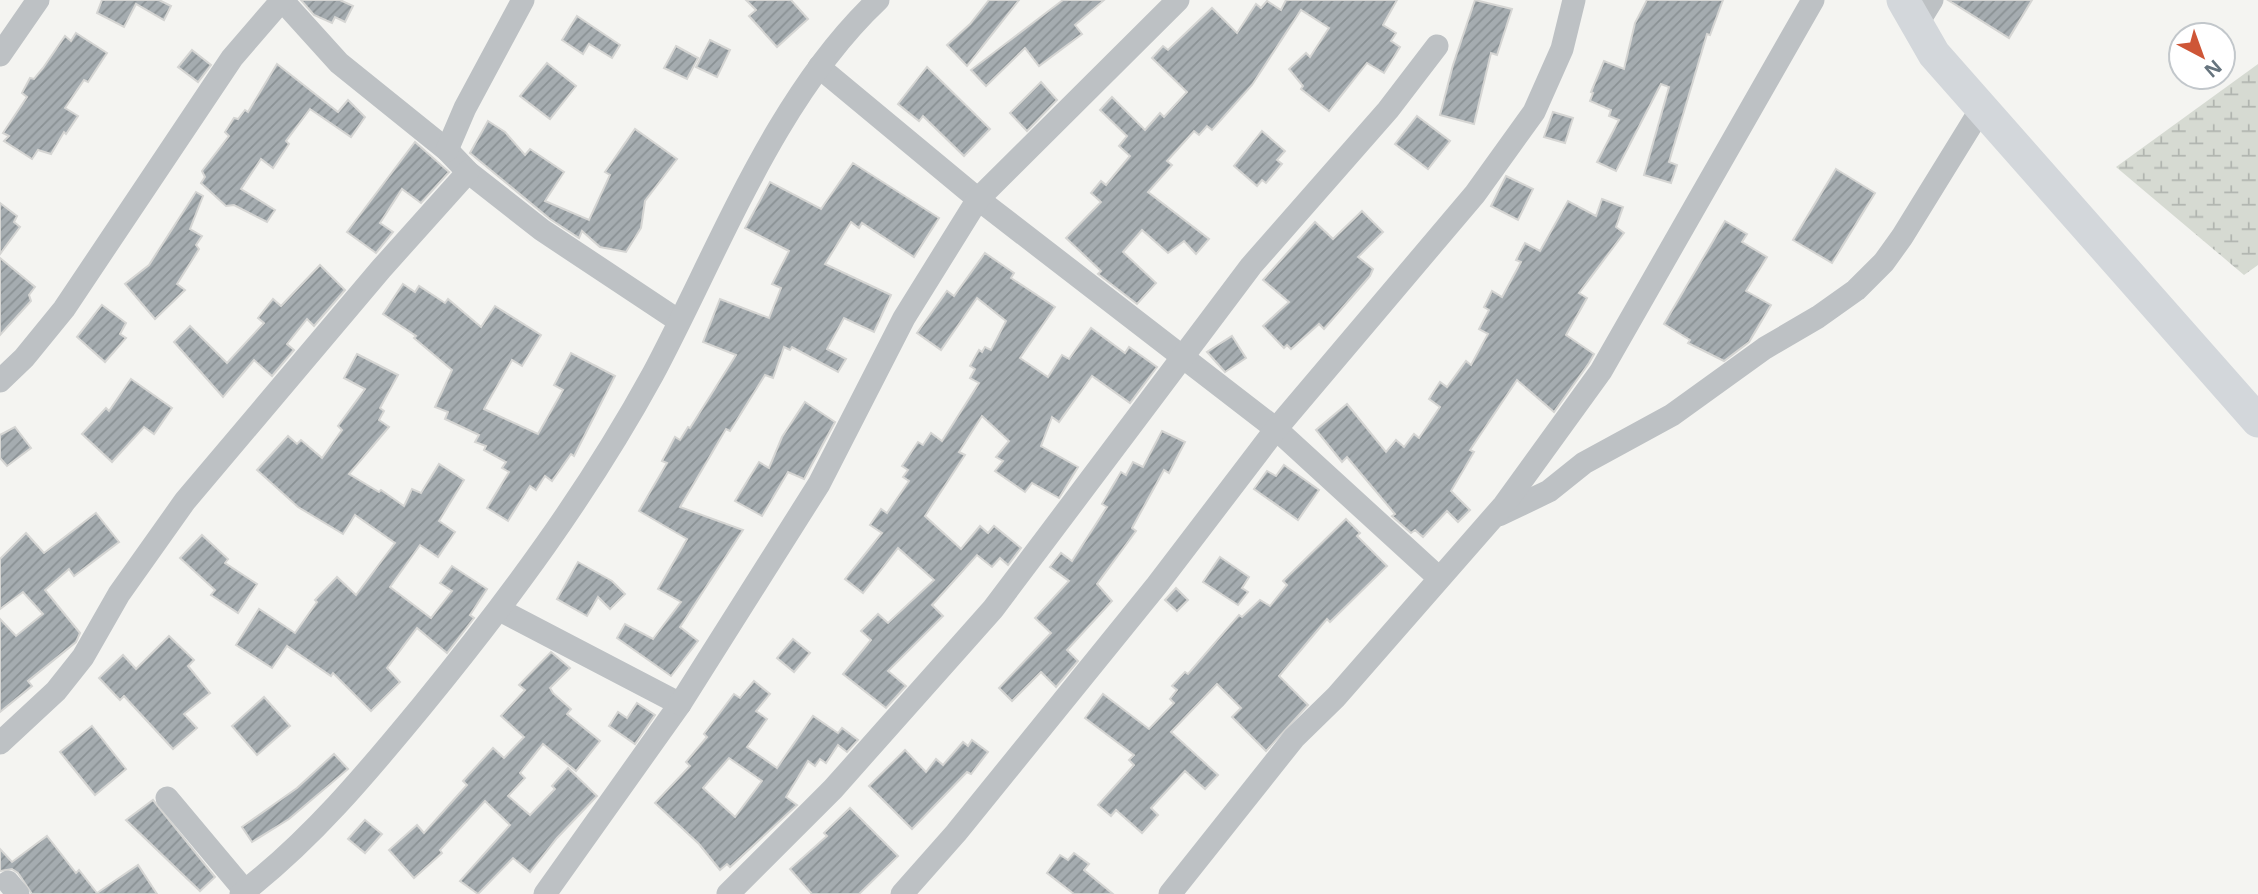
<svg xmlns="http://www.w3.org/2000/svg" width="2258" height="894" font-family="'Noto Sans',sans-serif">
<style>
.wetland{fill:url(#wetland-marsh)}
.building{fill:url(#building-hatch);stroke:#d5d5d3;stroke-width:2;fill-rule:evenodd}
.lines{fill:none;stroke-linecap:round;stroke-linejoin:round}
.street{stroke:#bdc1c4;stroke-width:23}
.secondary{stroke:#d3d7db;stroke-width:33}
</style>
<defs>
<pattern id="wetland-marsh" width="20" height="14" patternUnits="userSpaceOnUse" patternTransform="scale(1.75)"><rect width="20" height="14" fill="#d6dad2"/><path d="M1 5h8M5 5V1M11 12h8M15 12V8" fill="none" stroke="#b1b5b0"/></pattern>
<pattern id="building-hatch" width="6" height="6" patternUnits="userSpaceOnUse" patternTransform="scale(1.75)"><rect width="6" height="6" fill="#a5acb0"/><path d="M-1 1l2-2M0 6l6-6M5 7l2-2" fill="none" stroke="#8a9194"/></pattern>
</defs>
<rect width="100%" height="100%" fill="#f4f4f1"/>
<path class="wetland" d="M2258,64v201l-14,10 -128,-108z"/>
<g class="building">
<path d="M102,0h57l12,6 -7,14 -28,-16 -12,23 -27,-14z"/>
<path d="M301,0h39l13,6 -8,16 -10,-5 -3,6 -18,-8z"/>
<path d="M746,0h45l17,19 -31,28 -28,-31 7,-6z"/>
<path d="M989,0h30l-52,66 -20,-21 23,-21z"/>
<path d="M1063,0h41l-29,25 7,9 -43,32 -14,-18 -39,38 -15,-16z"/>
<path d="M1286,0h111l-14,25 13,8 -5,8 9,6 -16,26 -17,-10 -38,48 -28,-22 2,-3 -14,-17 17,-16 4,4 19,-29 -28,-18 -49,75 -40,45 -5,-4 -8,9 -5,-4 -27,30 5,4 -24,27 61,47 -13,15 -12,-13 -16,12 -26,-23 -19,22 33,31 -19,21 -39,-30 3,-3 -35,-33 35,-36 -10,-9 10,-12 5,4 24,-29 -11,-10 8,-10 -27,-26 12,-13 33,33 15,-17 4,4 23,-25 -35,-34 11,-12 5,4 44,-42 25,25 19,-29 5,4 6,-7 14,9z"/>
<path d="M1475,0l37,9 -15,46 -6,-2 -17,71 -34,-9 13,-50z"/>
<path d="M1647,0h76l-13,35 -3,-1 -38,128 8,3 -6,18 -27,-8 25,-88 -8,-3 -45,87 -19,-9 22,-42 -10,-4 2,-6 -21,-9 3,-8 -2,-1 13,-31 20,8 11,-46z"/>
<path d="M1948,0h84l-23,38z"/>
<path d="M577,16l43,29 -8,13 -23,-14 -6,10 -21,-14z"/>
<path d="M76,33l31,20 -19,29 -4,-2 -19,28 13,8 -12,18 -2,-2 -13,22 -13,-4 -6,9 -28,-18 5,-5 -6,-3 24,-36 -5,-4 8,-15 4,1 9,-11 22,-32 6,5z"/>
<path d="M710,40l20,10 -13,27 -21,-10z"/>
<path d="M676,46l22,12 -11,21 -23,-11z"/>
<path d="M192,50l19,15 -13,17 -20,-15z"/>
<path d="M547,63l29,23 -26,33 -30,-23z"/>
<path d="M277,64l61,48 10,-12 17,17 -14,20 -41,-28 -24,32 3,3 -16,24 -12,-9 -20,30 34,21 -8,12 -33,-17 -8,1 -25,-23 4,-6 -3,-6 27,-35 -4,-4 9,-14 4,1 7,-9 3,2z"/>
<path d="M927,67l63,62 -26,27 -41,-40 -4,5 -21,-17z"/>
<path d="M1041,82l16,18 -30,31 -17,-18z"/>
<path d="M1553,112l20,6 -8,25 -21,-6z"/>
<path d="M1417,116l33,25 -22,28 -33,-25z"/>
<path d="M488,121l17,11 20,23 5,-6 34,23 -19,29 44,19 21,-45 -5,-3 30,-43 42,30 -32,42 -4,27 -15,24 -26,-5 -18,-16 -3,7 -29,-19 -80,-66z"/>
<path d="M1262,131l23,20 -8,9 5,4 -16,19 -4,-3 -5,6 -23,-20z"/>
<path d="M415,142l34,30 -28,31 -19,-14 -22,34 13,9 -17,21 -29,-21z"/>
<path d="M853,163l86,55 -25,39 -52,-34 -3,5 -8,-6 -26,42 66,31 -17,37 -30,-14 -17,31 19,10 -8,13 -46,-25 -2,3 -6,-3 -11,31 -8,-3 -35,56 -4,-2 -30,51 -16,27 63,23 -63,97 18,14 -27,35 -54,-38 8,-14 28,15 28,-37 -23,-13 29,-50 -48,-28 28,-48 -5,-2 13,-24 5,3 8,-13 2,1 46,-73 -33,-13 17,-43 49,19 12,-30 -9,-4 17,-33 -44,-23 25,-46 51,27z"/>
<path d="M1836,169l39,24 -43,70 -39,-23z"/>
<path d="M1506,176l27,13 -15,31 -27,-14z"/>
<path d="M196,192l7,4 -13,33 12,7 -6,9 3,4 -22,35 8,6 -30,29 -30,-35 24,-19z"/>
<path d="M1602,199l21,8 -7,20 8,6 -45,60 8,5 -21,37 28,19 -5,9 -35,49 -37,-32 -47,70 4,2 -23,39 19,19 -12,12 -11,-11 -24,26 -8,-7 -4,3 -19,-17 3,-2 -48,-57 -5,5 -26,-32 31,-26 39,48 10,-12 8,7 10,-13 5,4 21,-31 -11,-8 11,-17 7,5 19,-26 5,4 17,-31 -9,-5 10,-19 -5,-3 8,-16 10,6 19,-35 -5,-2 9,-17 15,8 28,-50 28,15z"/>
<path d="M0,203l17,13 -3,6 6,5 -20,27z"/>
<path d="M1362,211l21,21 -25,25 15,12 -3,7 -46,53 -5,-5 -28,25 -4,-4 -3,3 -21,-22 26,-24 -26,-22 52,-58 18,17z"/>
<path d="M1725,221l22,13 -5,8 25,15 -21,34 25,14 -22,37 -25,19 -36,-18 2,-3 -26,-16z"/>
<path d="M985,253l29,20 -3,5 44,29 -35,51 28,19 14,-22 7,4 22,-31 34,25 4,-6 28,20 -27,36 -38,-27 -33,46 -7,-5 -11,29 37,21 -19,31 -27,-15 -7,9 -30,-21 8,-10 -7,-4 13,-16 -27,-25 -23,36 6,3 -40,61 36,33 19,-23 8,7 6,-7 27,22 -13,17 -8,-7 -8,9 -15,-12 -45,50 11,11 -55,55 18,15 -20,22 -43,-34 28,-34 -10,-9 17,-17 10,9 46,-43 -36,-32 -35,45 -18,-14 37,-46 -12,-8 11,-16 6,4 22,-32 -6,-4 5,-7 -6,-4 16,-24 5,3 8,-12 11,8 37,-58 -9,-5 5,-9 -5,-3 9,-16 3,2 3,-5 6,3 15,-29 -29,-23 -36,52 -24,-17 30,-42 7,5z"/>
<path d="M0,258l35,29 -6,8 2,6 -31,34z"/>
<path d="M320,265l25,25 -31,36 -7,-7 -20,25 7,6 -22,26 -18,-16 -31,37 -49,-55 16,-16 37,37 37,-40 -6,-5 15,-19 8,7z"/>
<path d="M403,284l12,8 4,-6 26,17 3,-4 33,28 14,-21 46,29 -19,31 -10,-6 -28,49 54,25 25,-44 -9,-5 17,-32 44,23 -41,80 -3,-2 -19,27 -7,-5 -9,14 -6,-4 -22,35 -21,-13 22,-36 -7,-4 4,-6 -22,-12 2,-4 -11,-4 4,-7 -34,-16 3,-7 -13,-5 17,-37 -38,-32 2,-2 -33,-22z"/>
<path d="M102,305l24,18 -6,11 6,4 -21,24 -28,-25z"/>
<path d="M1232,336l14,22 -21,14 -18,-20z"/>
<path d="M357,354l41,21 -18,33 4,3 -5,9 10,7 -40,47 30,18 2,-2 23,16 8,-17 9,4 18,-29 25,16 -25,41 16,11 -17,25 -18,-12 -30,42 41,31 21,-27 -12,-8 12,-17 35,23 -17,26 4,3 -27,35 -30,-25 -30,40 13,14 -29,29 -38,-38 -2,3 -44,-30 -15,22 -36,-23 23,-36 36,24 22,-31 -2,-2 22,-23 19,18 39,-52 -40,-28 -12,19 -45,-27 -41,-37 31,-34 9,8 4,-4 21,18 20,-28 -4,-4 27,-37 -21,-11z"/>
<path d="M131,379l41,29 -18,26 -10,-7 -32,35 -30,-28 24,-26 3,3z"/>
<path d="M805,402l30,20 -31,57 -16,-7 -26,44 -27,-15 24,-39 10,6 13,-31z"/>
<path d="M15,427l16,21 -24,18 -7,-8v-23z"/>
<path d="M1162,431l23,11 -16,31 -5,-3 -32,58 4,3 -39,53 15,17 -45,49 11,11 -22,26 -15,-15 -29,29 -13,-13 52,-55 -16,-15 34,-37 -19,-14 11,-14 11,8 35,-54 -5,-3 19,-32 5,3 7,-13 10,5z"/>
<path d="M1284,465l35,25 -21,30 -44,-31 13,-18 9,5z"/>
<path d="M96,513l23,29 -45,34 -5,-7 -24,21 35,43 -4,9 -48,39 4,5 -32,26v-93l16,17 27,-22 -20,-22 -23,17v-50l26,-26 18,20z"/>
<path d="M1346,519l14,14 -3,3 30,30 -57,56 -3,-3 -48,57 29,29 -42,46 -34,-34 9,-9 -24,-24 -46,48 47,43 -13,14 -20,-18 -34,37 7,7 -16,18 -26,-23 -5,6 -13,-11 36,-40 -5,-5 5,-5 -49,-37 18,-24 46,35 25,-26 -4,-4 7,-9 -5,-4 13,-14 3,2 51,-59 3,2 18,-17 10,6 17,-21 -4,-4z"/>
<path d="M202,535l26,24 -3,4 32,21 -19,29 -27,-18 4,-5 -35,-32z"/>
<path d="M1220,557l29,20 -7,11 6,4 -10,13 -35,-23z"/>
<path d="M578,562l34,19 13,13 -15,15 -12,-12 -11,19 -30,-17z"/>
<path d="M1176,588l12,12 -11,11 -12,-11z"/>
<path d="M169,636l25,24 -6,6 22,27 -26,21 13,14 -24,21 -49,-53 -4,4 -21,-22 24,-23 13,14z"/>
<path d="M793,639l17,14 -16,19 -17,-14z"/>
<path d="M551,652l19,16 -20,20 3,5 18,16 -4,5 33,27 -24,30 -33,-27 -23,29 5,5 -17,18 22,19 25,-26 -3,-3 16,-18 29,28 -40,42 -27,34 -17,-14 -35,36 -18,-13 50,-56 -25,-24 -45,49 2,3 -28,25 -25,-28 28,-25 7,8 43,-48 -4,-4 30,-33 11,10 20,-21 -23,-21 24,-26 -6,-5z"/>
<path d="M754,681l16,13 -14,17 11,8 -20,28 30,21 36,-52 25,17 4,-5 16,12 -11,12 -9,-7 -12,18 -6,-4 -5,7 -7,-5 -22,36 11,8 -67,62 -3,-3 -7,6 -21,-26 -44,-41 35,-37 -4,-4 21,-25 -3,-3 30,-40 6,4zM729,758l33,23 -27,36 -32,-29z"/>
<path d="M264,697l26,29 -33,29 -25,-29z"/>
<path d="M637,703l18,12 -20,29 -26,-18 9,-14 9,6z"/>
<path d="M92,726l34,43 -31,26 -35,-43z"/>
<path d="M972,740l16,12 -17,22 -4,-2 -55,57 -43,-43 36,-36 21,22 10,-13 7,6 20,-23 5,4z"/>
<path d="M334,754l14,15 -59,50 -37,23 -10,-15 55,-39z"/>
<path d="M153,800l62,77 -15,14 -74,-71z"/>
<path d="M850,808l48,48 -39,38h-47l-22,-25 37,-33 -3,-3z"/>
<path d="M365,820l17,14 -17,19 -17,-14z"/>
<path d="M47,836l29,37 3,-3 18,23 41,-28 19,29h-125l-14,-21 -6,-4 -12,2v-22l12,13z"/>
<path d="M1074,853l15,11 -5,6 29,24h-39l-27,-21 13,-18 8,5z"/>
</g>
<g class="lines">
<g class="street">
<path d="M282,0l57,63 108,87 21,22 74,58 137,91"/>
<path d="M1916,26l16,-26"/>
<path d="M0,55l38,-55"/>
<path d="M819,67l159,132 298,230 163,149"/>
<path d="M447,150l18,-42 58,-108"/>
<path d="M0,381l24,-23 40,-49 168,-251 50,-58"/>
<path d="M1499,515l50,-24 35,-28 88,-48 93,-67 53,-31 38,-27 28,-28 18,-25 79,-128"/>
<path d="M500,610l180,94 -135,190"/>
<path d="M680,704l139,-220 85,-166 74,-119 200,-199"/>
<path d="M0,743l56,-52 27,-34 36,-63 66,-93 196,-232 87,-97"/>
<path d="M167,798l78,93"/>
<path d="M8,882l10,12"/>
<path d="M241,894c70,-54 125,-120 181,-188 86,-105 166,-213 231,-332 66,-124 122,-277 225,-374"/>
<path d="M728,894l105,-105 160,-180 258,-343 137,-156 49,-64"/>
<path d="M902,894l54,-61 201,-248 119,-156 199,-235 59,-82 28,-63 12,-49"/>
<path d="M1170,894l124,-156 42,-41 168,-192 97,-134 212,-371"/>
</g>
<path class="secondary" d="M1903,0l31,54 324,367"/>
</g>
<g transform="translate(2202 56) rotate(139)"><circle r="33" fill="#ffffff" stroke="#c2c7cb" stroke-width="2"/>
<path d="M0-5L12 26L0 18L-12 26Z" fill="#ce5637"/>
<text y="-10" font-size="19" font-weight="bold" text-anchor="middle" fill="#66747e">N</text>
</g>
</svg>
